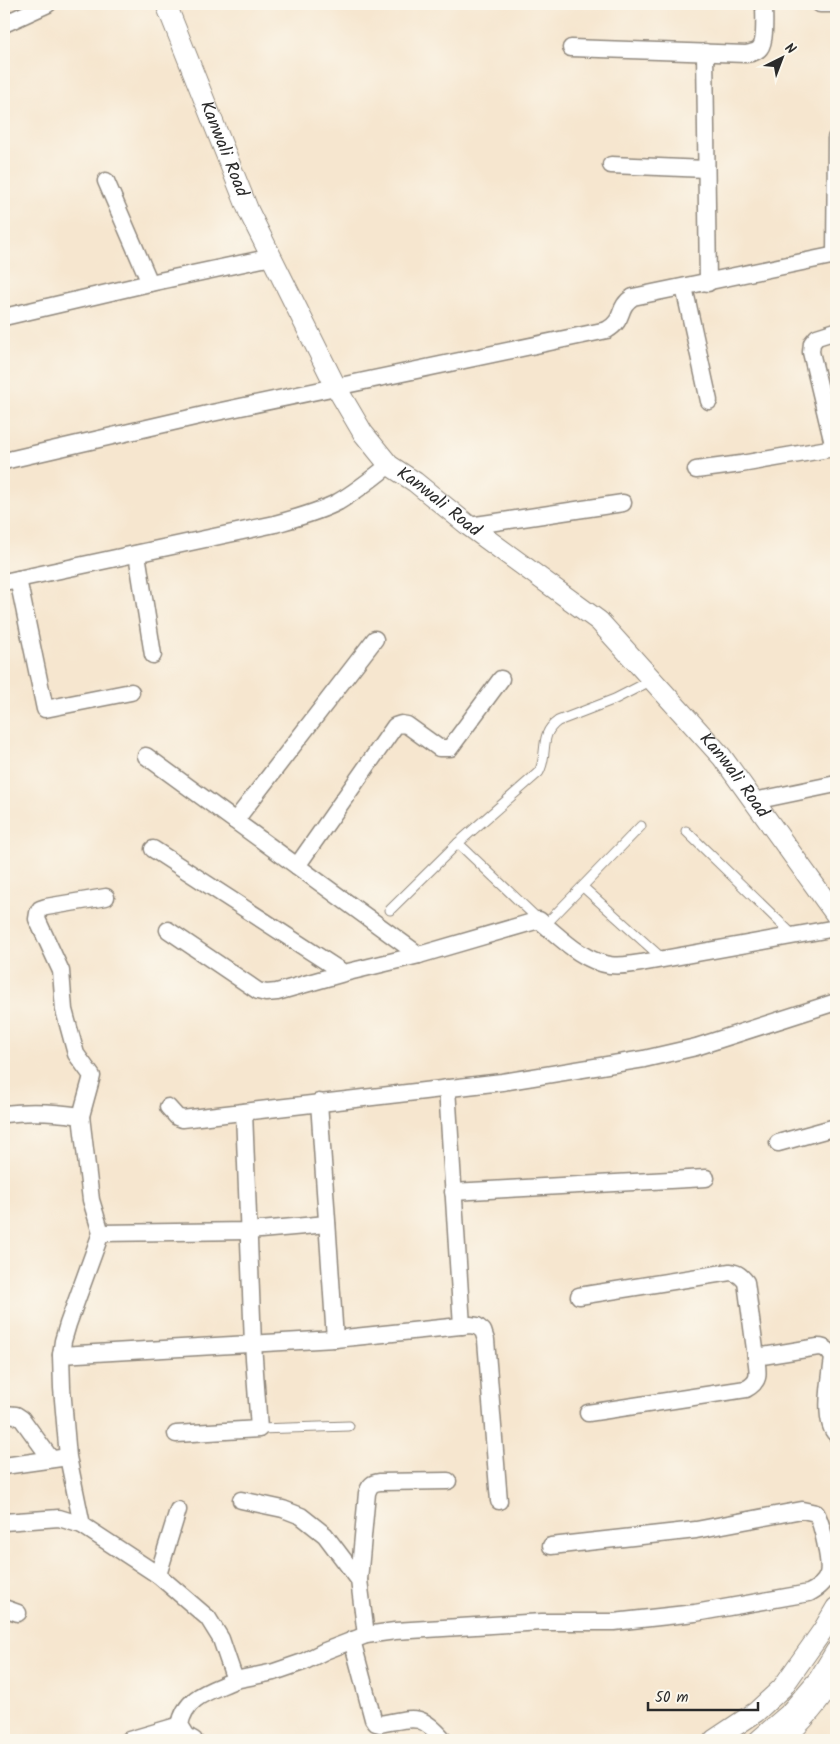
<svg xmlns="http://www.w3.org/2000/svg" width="840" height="1744" font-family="Kalam,sans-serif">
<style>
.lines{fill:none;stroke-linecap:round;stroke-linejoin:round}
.service-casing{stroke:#90887d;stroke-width:11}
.minor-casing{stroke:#90887d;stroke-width:19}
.tertiary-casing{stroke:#90887d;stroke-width:22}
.service{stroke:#fff;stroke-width:9}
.minor{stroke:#fff;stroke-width:16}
.tertiary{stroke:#fff;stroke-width:20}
.labels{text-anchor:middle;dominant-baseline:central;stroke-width:4;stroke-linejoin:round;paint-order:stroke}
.street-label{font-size:18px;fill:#2b2b2b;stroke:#fbf7ec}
</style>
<rect width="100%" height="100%" fill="#fbf7ec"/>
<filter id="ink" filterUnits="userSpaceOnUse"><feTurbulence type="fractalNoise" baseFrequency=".02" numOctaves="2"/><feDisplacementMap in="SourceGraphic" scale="10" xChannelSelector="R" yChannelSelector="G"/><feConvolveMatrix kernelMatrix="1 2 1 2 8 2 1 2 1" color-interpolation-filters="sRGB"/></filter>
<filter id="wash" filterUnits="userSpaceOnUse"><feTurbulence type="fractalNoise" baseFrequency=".0096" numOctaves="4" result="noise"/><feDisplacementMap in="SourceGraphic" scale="20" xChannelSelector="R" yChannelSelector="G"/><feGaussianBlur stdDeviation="1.12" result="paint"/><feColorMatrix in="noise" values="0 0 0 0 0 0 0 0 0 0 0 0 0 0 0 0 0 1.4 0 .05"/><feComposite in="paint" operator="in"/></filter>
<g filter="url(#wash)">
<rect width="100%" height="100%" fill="#f6e6cf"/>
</g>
<g filter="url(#ink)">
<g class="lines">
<defs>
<g id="service">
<path d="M686,831l107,104"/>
<path d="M458,843l81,-71c10,-19 -1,-37 19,-51l57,-22 37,-19"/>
<path d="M583,887l80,72"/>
<path d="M390,910l68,-67 81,77"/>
<path d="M545,925l96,-99"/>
<path d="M259,1429l90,-3"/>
</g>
<g id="minor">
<path d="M820,4h16"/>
<path d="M4,24l44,-20"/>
<path d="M571,48l175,6c5,-1 11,-2 14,-6 6,-7 4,-35 4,-44"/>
<path d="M705,52l3,231"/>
<path d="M611,165l95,4"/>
<path d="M106,181l44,102"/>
<path d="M835,255l1,-117"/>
<path d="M684,287l25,114"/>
<path d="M4,317l146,-34 122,-26"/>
<path d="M4,461l208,-48 395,-83c19,-11 9,-22 26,-33l203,-42"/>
<path d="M696,470l45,-6 93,-16 -23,-96 1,-9 5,-6 19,-6"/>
<path d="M469,526l154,-23"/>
<path d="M137,554l16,101"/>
<path d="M18,579l27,130 86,-17"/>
<path d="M4,582l271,-58c21,-6 44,-12 63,-22 19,-11 35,-24 51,-37"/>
<path d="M146,756l273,199"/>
<path d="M754,801l82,-17"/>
<path d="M235,821l140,-182"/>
<path d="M153,849l191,124 75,-18 120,-35c21,17 43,41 71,45 11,2 21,-1 31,-2l195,-35"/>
<path d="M297,866l98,-140 6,-2 6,1 32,23h11l51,-69"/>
<path d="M168,930l90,61 8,2 11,-1 67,-19"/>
<path d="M447,1088l15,238"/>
<path d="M319,1102l16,237"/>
<path d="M168,1107l9,10 5,2 320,-37 142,-23 52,-12 140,-45"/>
<path d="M4,1114c26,-3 51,-2 77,2l10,84 10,33 -33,91 -5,17 -2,14 1,33 6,69 14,68"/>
<path d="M81,1116l11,-40 -16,-22 -12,-44 -3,-39 -24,-52 1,-6 2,-4 6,-2 60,-10"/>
<path d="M778,1143l58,-16"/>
<path d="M453,1192l253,-14"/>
<path d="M101,1233l148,-2 78,-7"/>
<path d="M579,1296l151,-24c8,1 11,4 16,10l10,75 62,-10c8,0 11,4 15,11 -2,18 -11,63 3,76"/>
<path d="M61,1355l274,-16 135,-14 7,1 6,5 3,9 13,161"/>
<path d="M588,1413l158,-24c15,-8 12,-16 10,-32"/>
<path d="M4,1414l12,1 6,4 29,40"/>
<path d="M176,1434l83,-5 -6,-85 -9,-232"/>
<path d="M4,1466l57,-8"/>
<path d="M241,1500l42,9 18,7 24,19 34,45 7,55"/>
<path d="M4,1522l55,-4 23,7 76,50 50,43 13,21 14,41 39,-8 29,-10 22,-11 41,-16 29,-4 147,-9h72l81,-9 114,-20c8,-4 16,-9 19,-19 3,-11 -6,-51 -12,-61l-14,-3 -106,20 -145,16"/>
<path d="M158,1575l20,-65"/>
<path d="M359,1580l8,-87c3,-8 5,-10 13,-11l68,-1"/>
<path d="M4,1608l14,5"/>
<path d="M352,1640l21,79 3,4 4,1c34,-6 40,-12 64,16"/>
<path d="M129,1740l51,-15"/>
<path d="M194,1740l-7,-4 -7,-11c5,-29 31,-34 55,-45"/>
</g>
<g id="tertiary">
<path id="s1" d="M166,4l83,208 87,175 27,46 26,32 26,17 54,44 130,95 123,136 114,158"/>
<path d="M714,1740l42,-28 26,-24 41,-58 13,-22"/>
<path d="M759,1740l30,-26 30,-35 17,-28"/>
<path d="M781,1740c22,-17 39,-40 55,-63"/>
</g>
</defs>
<use href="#service" class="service-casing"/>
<use href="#minor" class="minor-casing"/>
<use href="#tertiary" class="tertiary-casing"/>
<use href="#service" class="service"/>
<use href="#minor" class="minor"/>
<use href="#tertiary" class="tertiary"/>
</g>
</g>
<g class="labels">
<g class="street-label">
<text stroke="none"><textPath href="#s1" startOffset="156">Kanwali Road</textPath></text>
<text stroke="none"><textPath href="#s1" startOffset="576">Kanwali Road</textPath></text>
<text stroke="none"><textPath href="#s1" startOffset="981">Kanwali Road</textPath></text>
</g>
</g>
<rect width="840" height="1744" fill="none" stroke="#fbf7ec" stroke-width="20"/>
<g transform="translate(782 58) rotate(42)" stroke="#fbf7ec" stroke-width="4" paint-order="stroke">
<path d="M0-4L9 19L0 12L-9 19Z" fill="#2b2b2b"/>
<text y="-8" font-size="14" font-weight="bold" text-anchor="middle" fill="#2b2b2b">N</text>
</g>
<path d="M648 1702v8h110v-8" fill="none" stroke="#2b2b2b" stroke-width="2.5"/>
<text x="655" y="1702" font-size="15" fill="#2b2b2b" stroke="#fbf7ec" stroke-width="4" paint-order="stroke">50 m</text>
</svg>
